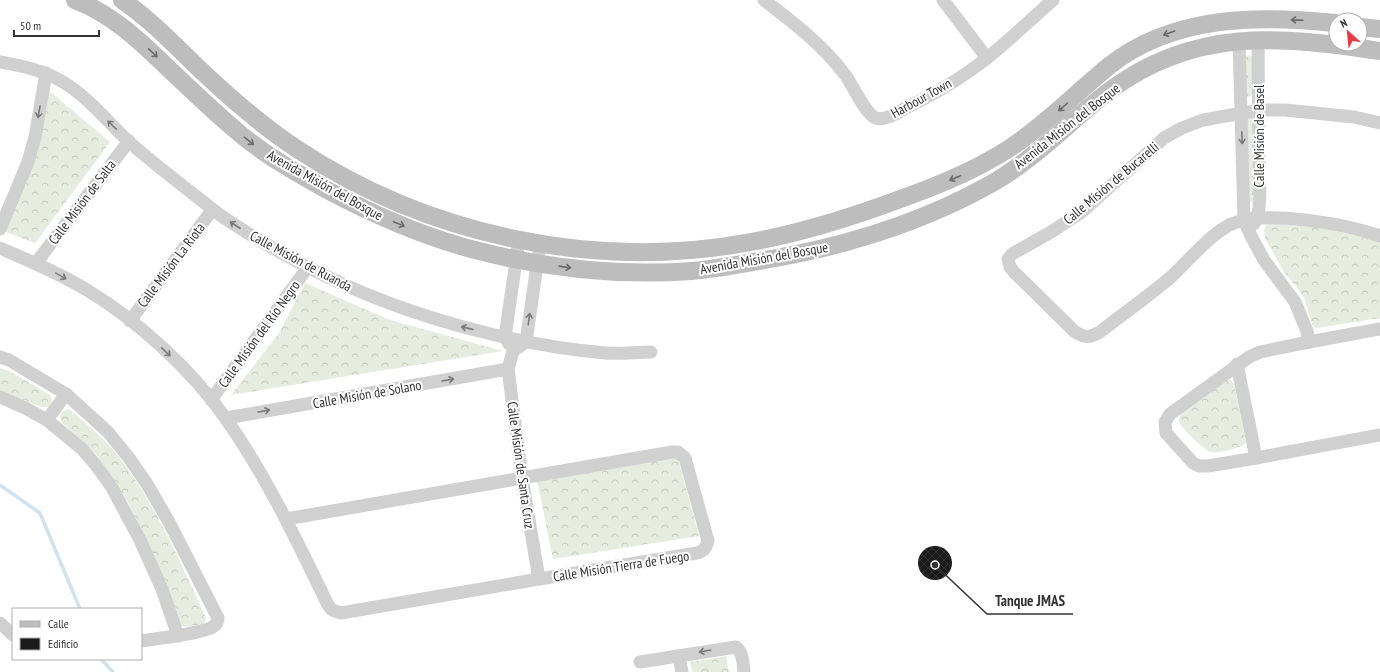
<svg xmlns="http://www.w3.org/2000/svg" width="1380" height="672" font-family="'PT Sans Narrow',sans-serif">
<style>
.forest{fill:url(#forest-crowns)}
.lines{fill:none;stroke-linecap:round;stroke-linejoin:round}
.stream{stroke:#cfe2ee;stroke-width:3.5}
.building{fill:url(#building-cross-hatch)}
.minor{stroke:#d0d0d0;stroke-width:13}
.secondary{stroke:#bdbdbd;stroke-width:18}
.oneway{stroke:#6a6a6a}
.oneway2{stroke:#7a7a7a}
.labels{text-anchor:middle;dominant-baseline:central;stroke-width:4;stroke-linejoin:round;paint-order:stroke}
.street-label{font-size:14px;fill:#333;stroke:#fff}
.leader{fill:none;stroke:#333;stroke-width:1.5}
.callout-dot{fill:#333;stroke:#fff;stroke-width:1.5}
.callout-label{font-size:15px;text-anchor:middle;font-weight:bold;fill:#333;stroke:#fff;stroke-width:4;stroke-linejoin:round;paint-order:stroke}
</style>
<defs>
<pattern id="forest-crowns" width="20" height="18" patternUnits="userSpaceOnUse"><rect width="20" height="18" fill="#e6ecdf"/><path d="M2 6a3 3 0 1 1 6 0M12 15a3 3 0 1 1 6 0" fill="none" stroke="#c6cbc0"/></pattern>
<pattern id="building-cross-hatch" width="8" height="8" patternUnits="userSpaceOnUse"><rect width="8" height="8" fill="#1a1a1a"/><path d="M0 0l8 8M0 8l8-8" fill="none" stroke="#333"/></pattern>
</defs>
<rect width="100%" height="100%" fill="#fff"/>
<g class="forest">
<path d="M1249,55l3,2 1,35 -2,4 -4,1 -2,-2v-39z"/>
<path d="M48,90l62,52 -75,101 -32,-12z"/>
<path d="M1253,116l1,87 -4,-2 -3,-83z"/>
<path d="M1271,221h13l96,19v78l-64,10 -4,-4 -7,-24 -4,-7 -19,-24 -17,-31 -1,-8 2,-5z"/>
<path d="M305,283l85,37 113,31 -272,44 48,-62z"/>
<path d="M0,368l9,3 41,24 2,6 -3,6h-8l-41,-16z"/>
<path d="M1224,380h6l4,3 12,60c-6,6 -27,10 -36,9 -5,-1 -26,-22 -29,-27 -3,-4 -2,-8 0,-12z"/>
<path d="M69,409c20,17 41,34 56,56 34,47 57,101 81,153l-2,6 -20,3 -5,-2 -22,-61 -28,-60 -32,-49 -35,-32 -2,-7 3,-5z"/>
<path d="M676,451l23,85 -146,23 -17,-84z"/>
<path d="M726,656l3,16h-37l-2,-10z"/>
</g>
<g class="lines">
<g class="stream">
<path d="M0,485l40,28 40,96"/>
<path d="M101,659l12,13"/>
</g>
</g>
<circle class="building" cx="935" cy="563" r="17"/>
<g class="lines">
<g class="minor">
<path d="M764,0c30,23 60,46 82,76 7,10 20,39 30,42 9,3 21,-5 28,-9 29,-14 58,-31 83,-51 23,-18 44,-39 66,-58"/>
<path d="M943,0l44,58"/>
<path d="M1239,41l5,179 8,18 12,22 31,42 12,29 2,11"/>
<path d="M0,62c22,4 43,8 63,20 25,15 44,39 65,59 26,23 55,45 83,67 17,14 37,25 55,36 70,42 145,71 225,90 38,9 76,16 115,19 15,1 30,-1 45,-1"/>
<path d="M1380,123l-26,-6 -69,-7h-25l-57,10 -21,8 -18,10 -81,73 -32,21 -39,22 -4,5 2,8 5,6 60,59c11,6 14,6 25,0 24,-19 49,-36 72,-56 16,-15 42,-46 62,-53 33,-13 112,1 146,13"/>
<path d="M1254,224c9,-15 5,-46 5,-64 0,-40 -1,-80 -1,-120"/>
<path d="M0,229l28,-67 7,-25 11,-64"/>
<path d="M0,248c30,13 59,25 87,42 50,30 106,81 139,129 41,58 71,122 102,186l4,5 9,3 198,-34 158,-26c7,-2 9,-5 11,-12l-23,-83 -7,-6h-6l-386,67"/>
<path d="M36,263l93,-122"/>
<path d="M130,321l82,-111"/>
<path d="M1380,329l-71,13 -49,10 -11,5 -79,57 -5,8 1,11 27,30 6,3h9l48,-8 124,-23"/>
<path d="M509,344l-4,-7 14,-97"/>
<path d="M0,357l9,3 57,34 42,38 21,26 18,26 22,38 49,96c0,3 -1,6 -4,8 -8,7 -60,13 -73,15"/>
<path d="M1237,364l19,94"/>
<path d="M0,397l25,11 22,12 35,29 13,15 16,22 29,54 22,49 16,47"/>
<path d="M211,400l97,-133"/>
<path d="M226,418l282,-49"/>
<path d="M47,420l19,-26"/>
<path d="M539,579l-17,-101 -14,-109 5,-18 13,-9 14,-98"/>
<path d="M0,623l13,12"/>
<path d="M679,656l3,16"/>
<path d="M640,662l96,-15c7,5 7,16 8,25"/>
</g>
<g class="secondary">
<path d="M75,0c37,14 65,41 93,68 21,20 42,40 64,59 29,26 63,45 97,64 49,26 100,48 154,61 68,17 139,24 209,19 33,-3 67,-10 100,-16 69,-14 136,-36 197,-70 45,-25 80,-63 120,-94 86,-64 171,-55 271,-40"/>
<path d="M122,0c32,22 58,51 86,77 28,26 57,51 89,72 132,87 298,122 454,93 44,-8 88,-21 130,-36 45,-16 89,-32 129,-58 36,-24 66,-55 99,-82 64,-51 150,-51 227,-43"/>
<path d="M1360,27l20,2"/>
</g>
</g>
<defs><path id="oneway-shaft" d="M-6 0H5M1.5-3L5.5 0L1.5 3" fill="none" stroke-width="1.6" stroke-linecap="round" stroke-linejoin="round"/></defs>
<g class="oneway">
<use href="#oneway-shaft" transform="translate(1297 20) rotate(-178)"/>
<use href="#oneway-shaft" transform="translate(1169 33) rotate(160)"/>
<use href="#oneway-shaft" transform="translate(153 53) rotate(44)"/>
<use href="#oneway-shaft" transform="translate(1063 107) rotate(138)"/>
<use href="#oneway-shaft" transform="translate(249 141) rotate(39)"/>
<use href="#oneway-shaft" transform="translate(955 178) rotate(157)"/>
<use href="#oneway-shaft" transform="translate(399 224) rotate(22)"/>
<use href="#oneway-shaft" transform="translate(565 267) rotate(8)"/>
</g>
<g class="oneway2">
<use href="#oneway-shaft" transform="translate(39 112) rotate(100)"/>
<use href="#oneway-shaft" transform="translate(112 125) rotate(-136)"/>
<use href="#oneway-shaft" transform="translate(1242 138) rotate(88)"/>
<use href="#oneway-shaft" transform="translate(235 225) rotate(-147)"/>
<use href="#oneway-shaft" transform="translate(61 276) rotate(29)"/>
<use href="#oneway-shaft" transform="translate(529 319) rotate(-82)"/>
<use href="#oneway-shaft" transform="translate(467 328) rotate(-167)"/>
<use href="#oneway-shaft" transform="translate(166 352) rotate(43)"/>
<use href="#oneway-shaft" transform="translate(448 380) rotate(-10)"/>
<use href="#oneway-shaft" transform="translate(264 411) rotate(-10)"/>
<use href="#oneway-shaft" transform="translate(705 651) rotate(170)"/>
</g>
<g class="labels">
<g class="street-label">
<text transform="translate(921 98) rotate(-29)">Harbour Town</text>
<text transform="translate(1067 126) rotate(-38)">Avenida Misión del Bosque</text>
<text transform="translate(1259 136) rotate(-90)">Calle Misión de Basel</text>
<text transform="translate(1111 183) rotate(-40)">Calle Misión de Bucarelli</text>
<text transform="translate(325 185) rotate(29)">Avenida Misión del Bosque</text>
<text transform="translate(82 202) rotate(-53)">Calle Misión de Salta</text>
<text transform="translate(764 258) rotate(-10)">Avenida Misión del Bosque</text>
<text transform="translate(301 261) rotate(28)">Calle Misión de Ruanda</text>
<text transform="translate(171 265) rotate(-53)">Calle Misión La Riota</text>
<text transform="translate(259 334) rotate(-54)">Calle Misión del Río Negro</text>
<text transform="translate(367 394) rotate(-10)">Calle Misión de Solano</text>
<text transform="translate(521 465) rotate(82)">Calle Misión de Santa Cruz</text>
<text transform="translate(621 566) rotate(-9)">Calle Misión Tierra de Fuego</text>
</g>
</g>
<path class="leader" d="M935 565L987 614H1073"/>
<circle class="callout-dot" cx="935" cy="565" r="4"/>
<g class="callout-label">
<text x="1030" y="606">Tanque JMAS</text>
</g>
<rect x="12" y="608" width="130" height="52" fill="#ffffff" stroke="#adadad"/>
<rect x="20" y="621" width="20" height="6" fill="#bdbdbd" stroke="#adadad"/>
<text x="48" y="628" font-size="12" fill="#333333">Calle</text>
<rect x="20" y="638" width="20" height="12" fill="#1a1a1a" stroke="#adadad"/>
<text x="48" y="648" font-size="12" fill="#333333">Edificio</text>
<g transform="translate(1348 32) rotate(333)"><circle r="19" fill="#ffffff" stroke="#adadad"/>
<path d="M0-3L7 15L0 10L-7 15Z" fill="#e63946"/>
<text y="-6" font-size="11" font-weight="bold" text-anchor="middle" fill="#333333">N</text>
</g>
<path d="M14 30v6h85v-6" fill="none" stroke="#333333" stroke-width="2"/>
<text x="20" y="30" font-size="12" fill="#333333" stroke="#ffffff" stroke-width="3" paint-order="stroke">50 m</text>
</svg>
